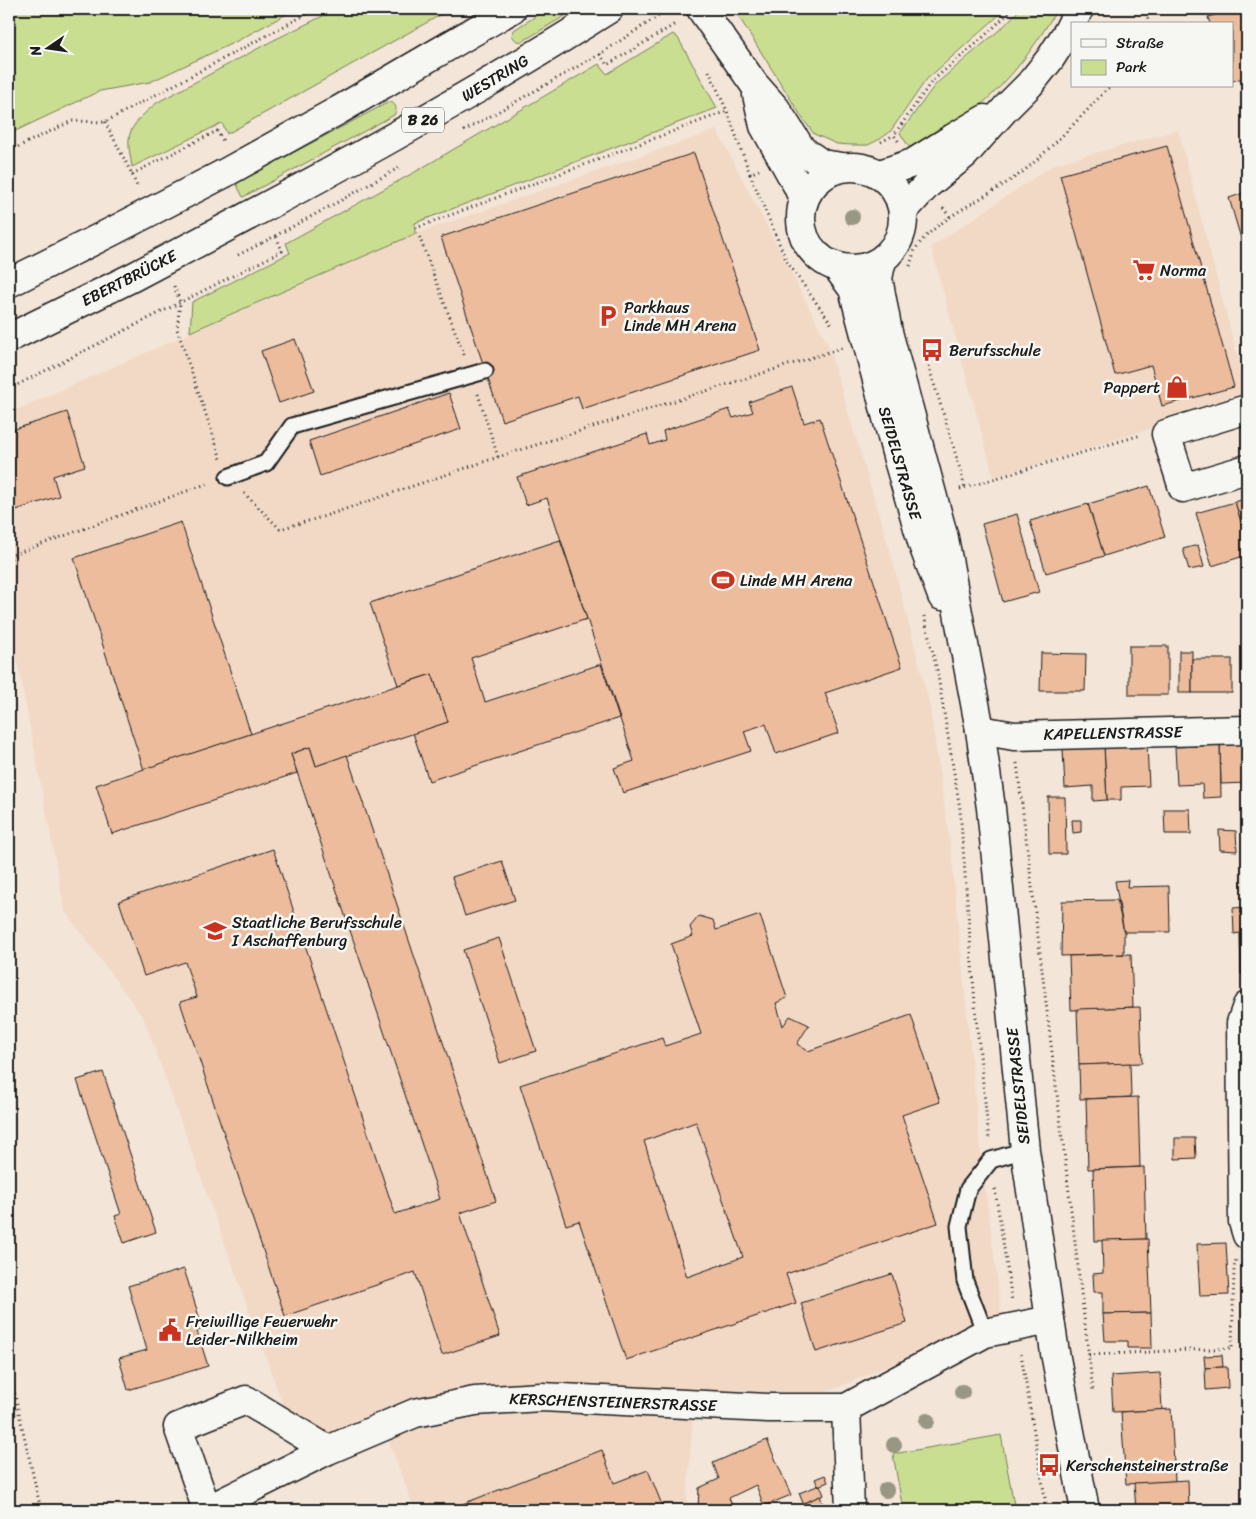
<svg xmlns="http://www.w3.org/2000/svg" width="1256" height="1519" font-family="Sriracha,sans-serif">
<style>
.built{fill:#f1d9c6}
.green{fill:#cade92;stroke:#737d57}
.building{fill:#ecbc9d;stroke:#1c1c1c;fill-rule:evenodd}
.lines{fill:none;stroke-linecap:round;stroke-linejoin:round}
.service-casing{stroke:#1c1c1c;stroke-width:19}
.minor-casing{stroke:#1c1c1c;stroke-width:31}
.trunk-casing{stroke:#1c1c1c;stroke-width:31}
.path{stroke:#1c1c1c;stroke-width:3;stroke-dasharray:1 4;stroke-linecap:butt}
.service{stroke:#f6f6f2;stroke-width:15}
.minor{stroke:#f6f6f2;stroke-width:28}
.trunk{stroke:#f6f6f2;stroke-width:28}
.trunk-bridge-casing{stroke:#1c1c1c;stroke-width:31;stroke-linecap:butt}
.path-bridge{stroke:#1c1c1c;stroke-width:3;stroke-dasharray:1 4;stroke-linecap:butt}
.trunk-bridge{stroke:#f6f6f2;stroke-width:28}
.tree{fill:#999684}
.labels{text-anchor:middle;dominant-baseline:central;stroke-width:5;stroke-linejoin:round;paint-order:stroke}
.shield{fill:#f6f6f2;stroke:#5d5d5c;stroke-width:1}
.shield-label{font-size:15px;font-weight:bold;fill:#1c1c1c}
.street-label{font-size:16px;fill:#1c1c1c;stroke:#f6f6f2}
.poi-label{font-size:16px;fill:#1c1c1c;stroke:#f6f6f2;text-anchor:start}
</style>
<rect width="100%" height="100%" fill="#f3e5d8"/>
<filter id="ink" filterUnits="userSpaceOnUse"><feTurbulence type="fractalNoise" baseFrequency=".02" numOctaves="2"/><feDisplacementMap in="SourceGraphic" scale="10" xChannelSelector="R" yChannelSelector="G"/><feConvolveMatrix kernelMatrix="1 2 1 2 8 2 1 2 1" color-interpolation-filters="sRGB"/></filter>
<g filter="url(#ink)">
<g class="built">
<path d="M717,130l110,212 63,209 39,151 22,149 29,295 22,172 -185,78 -122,-6 -9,120h-271l-37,-96 -53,21 -42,-30 -139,-386 -79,-108 -56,-294v-204l406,-179z"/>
<path d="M1178,130l69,263v5l-253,80 -63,-231 124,-83z"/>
</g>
<g class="green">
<path d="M9,9h287l-61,33 -85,40 -50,9 -91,43z"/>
<path d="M337,9h114l-224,125 -5,-11 -90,44c-1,-10 -6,-25 -1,-36 4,-10 19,-23 27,-29l114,-61z"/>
<path d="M547,9h29l-53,32c-6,1 -8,0 -11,-6l2,-5z"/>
<path d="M734,9h272l-80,71 -36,52 -10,7 -12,6h-16l-15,-1 -23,-10 -11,-15z"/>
<path d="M1020,9h37c-21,37 -48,73 -81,100 -20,16 -41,31 -61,47l-15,-23 32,-44 5,-6 67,-57z"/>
<path d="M673,34l5,4 39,70 -302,115v11l-225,98 2,-30 98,-49 -4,-10 129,-71 184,-108 8,10z"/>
<path d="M391,102c6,3 6,8 3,13l-151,82 -7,-14 151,-80z"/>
<path d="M1243,1268l4,1v78h-4z"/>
<path d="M1001,1435l14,75h-112l-10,-56z"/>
</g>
<g class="building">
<path d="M1235,9h12v68l-15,4v-57h-22l-2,-7z"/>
<path d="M1167,146l67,241 -72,19 -11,-41 -36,10 -55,-200z"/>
<path d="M694,153l66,197 -178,59 -4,-13 -76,25 -61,-184z"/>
<path d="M1247,192v67l-18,-61z"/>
<path d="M295,339l19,52 -35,12 -18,-52z"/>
<path d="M792,387l12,36 16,-5 82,249 -77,26 14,40 -63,21 -10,-30 -22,7 7,20 -128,42 -9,-25 20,-7 -87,-263 -21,7 -9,-28 130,-43 3,11 15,-5 -2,-9 66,-22 4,9 20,-6 -4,-10z"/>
<path d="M449,393l12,36 -141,47 -11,-35z"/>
<path d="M67,412l18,54 -32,10 6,20 -46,15 -4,-14v-66z"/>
<path d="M1149,486l16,51 -61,19 -16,-52z"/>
<path d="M1247,498v44l-12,-40z"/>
<path d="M1235,502l12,40v13l-35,11 -16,-53z"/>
<path d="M1088,504l16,52 -58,17 -16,-52z"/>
<path d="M1017,514l22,78 -36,10 -21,-78z"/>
<path d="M181,522l70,212 -107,36 -70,-212z"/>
<path d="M560,540l27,79 -116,39 14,44 116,-38 18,54 -190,63 -16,-48 35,-11 -16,-48 -34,11 -28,-82z"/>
<path d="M1198,545l6,22 -15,3 -6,-21z"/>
<rect x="1129" y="646" width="39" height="49"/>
<rect x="1179" y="651" width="13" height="42"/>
<path d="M1041,653l45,1 -1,37h-45z"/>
<rect x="1192" y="659" width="40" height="34"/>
<path d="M432,674l16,48 -132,44 -6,-19 -19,7 6,19 -185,61 -16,-49z"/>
<path d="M1247,744v39l-26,1 -1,-39z"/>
<path d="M1147,745l2,41 -28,1v13h-14l-3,-53z"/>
<path d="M1220,745l1,52 -18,1 -1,-14 -25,1 -2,-38z"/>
<path d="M310,747l6,19 31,-11 149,446 -36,12 40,123 -58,19 -27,-83 -130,44 -105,-314 17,-5 -12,-35 -41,14 -25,-75 154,-52 122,365 45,-15 -149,-445z"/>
<path d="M1104,747l3,53 -14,1v-15l-28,2 -2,-39z"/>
<path d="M1048,797h17l1,57h-17z"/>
<path d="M1164,809h26l1,25h-26z"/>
<path d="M1072,820h9v12l-8,1z"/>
<path d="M1219,830l17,1 1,20 -17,-1z"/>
<path d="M502,861l13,39 -50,16 -13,-39z"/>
<path d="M1128,880l-1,7 42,-1 1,46h-46l-9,-51z"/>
<path d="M1117,900l7,32v22l-63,2 1,-55z"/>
<path d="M1247,907v67h-6l-1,-41 -6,1 -1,-26z"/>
<path d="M760,915l27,83 -11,5 7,23 7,-10 19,9 -12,19 11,7 103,-36 29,87 -38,13 36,108 -152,51 10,29 -170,57 -47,-139 -13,4 -46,-140 142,-47 3,8 36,-12 -30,-90 22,-8 -3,-9 9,-11 14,4 3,10zM696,1122l47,135 -56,20 -43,-136z"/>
<path d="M499,938l37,113 -36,12 -37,-113z"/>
<path d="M1131,954l2,53 -62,3 -2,-54z"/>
<path d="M1140,1007l2,56 -63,2 -2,-56z"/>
<path d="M1130,1063l1,34 -51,2 -1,-34z"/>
<path d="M103,1072l53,160 -32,11 -9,-27 6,-2 -44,-134z"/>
<path d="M1138,1097l2,70 -52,2 -2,-70z"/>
<path d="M1175,1138h20l1,20 -21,1z"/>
<path d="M1144,1167l2,72 -51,2 -2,-72z"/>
<path d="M1148,1239l3,74 -48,1v-22h-9l-1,-18 10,-1 -1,-33z"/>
<path d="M1226,1243l3,52 -29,1 -3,-52z"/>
<path d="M184,1269l19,60 -6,2 11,35 -80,24 -9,-32 28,-8 -19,-64z"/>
<path d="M892,1274l15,49 -91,29 -15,-49z"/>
<path d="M1151,1313l1,35h-24v-7h-23l-2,-27z"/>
<path d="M1222,1355l1,12 -18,1 -1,-12z"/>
<path d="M1223,1367h4l1,21 -22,2 -1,-22z"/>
<path d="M1160,1373l2,37 -49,2 -2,-36z"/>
<path d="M1171,1409l4,72 -49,3 -5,-72z"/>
<path d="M767,1440l24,55 -27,11 -8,-21 -27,13 5,12h-36l1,-22 20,-9 -6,-16z"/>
<path d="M602,1450l12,33 34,-13 16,40h-217z"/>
<path d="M825,1475l3,7 -10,4 -3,-7z"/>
<path d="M1188,1480l1,30h-53l-2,-27z"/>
<path d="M820,1485l4,10 -21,8 -4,-10z"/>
<path d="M820,1496l3,8 -16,6 -3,-7z"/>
</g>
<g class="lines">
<defs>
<g id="service">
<path d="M228,477l38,-14 26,-37 193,-55"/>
<path d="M985,1333l-20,-52 -6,-55 9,-37 23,-29 34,-10"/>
</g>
<g id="minor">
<path d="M701,9l53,75 22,25 26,41 20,14 20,3"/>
<path d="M757,95l7,31 33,59 7,16"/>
<circle cx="852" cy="218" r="51"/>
<path d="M882,260l-4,18 10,54 56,206 36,192 11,78 34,342 30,203 30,157"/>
<path d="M836,266l17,23 45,171 25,85 19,51"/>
<path d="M1247,409l-81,25 17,54 64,-19"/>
<path d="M980,730l34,6 233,-6"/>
<path d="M1247,1006l-6,17 2,199 4,13"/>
<path d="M846,1408l4,102"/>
<path d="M328,1450l-82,-50 -68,27 29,83 121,-60 87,-37 60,-12 66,-4 227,11h78l139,-75 65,-13"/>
</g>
<g id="trunk">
<path d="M225,173l114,-63 173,-101"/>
<path d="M880,174l33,-11 40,-25 32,-19"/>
<path d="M903,211l24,-26 38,-31 41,-46 24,-24 20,-25 18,-28 11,-22"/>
<path d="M248,216c123,-65 244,-133 361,-207"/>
</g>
</defs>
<use href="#service" class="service-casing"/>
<use href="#minor" class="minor-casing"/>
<use href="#trunk" class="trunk-casing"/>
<g class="path">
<path d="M1146,24l5,-15"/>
<path d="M600,54l7,11 70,-42"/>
<path d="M709,71l18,40 23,63 9,-4"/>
<path d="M105,122l27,52 6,15"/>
<path d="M464,131l136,-77 69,-45"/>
<path d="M898,141l-4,-6 38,-54 45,-38 36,-34"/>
<path d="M881,142l13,-7"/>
<path d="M9,151l63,-30 33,1 211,-113"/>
<path d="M132,174l85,-43 6,10"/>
<path d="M750,174l37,88 46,64"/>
<path d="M943,208l7,9"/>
<path d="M262,243l76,-41 64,-36"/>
<path d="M910,266c2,-6 3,-13 6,-18 25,-35 82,-54 115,-83 28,-25 54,-52 79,-79"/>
<path d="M174,286l6,16 -3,27 44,130"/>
<path d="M464,355l-48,-127 311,-117"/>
<path d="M927,361l26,84 12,42"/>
<path d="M9,389l273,-138 -6,-15"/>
<path d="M478,394l20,63"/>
<path d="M960,489l181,-54"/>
<path d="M244,493l36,36 42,-12 176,-60 344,-109"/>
<path d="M9,563l3,-8 197,-72"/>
<path d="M924,616l13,54 23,139 16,207 13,124"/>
<path d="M1017,763l76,628"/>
<path d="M995,1189l17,112"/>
<path d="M1021,1354l26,156"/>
<path d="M1089,1355l143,-7 2,-80 2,-8"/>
<path d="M9,1369l32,141"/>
</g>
<use href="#service" class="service"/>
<use href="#minor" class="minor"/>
<use href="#trunk" class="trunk"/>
<defs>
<g id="trunk-bridge">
<path d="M9,283l104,-52 112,-58"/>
<path d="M9,338l124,-61 115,-61"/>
</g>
</defs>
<use href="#trunk-bridge" class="trunk-bridge-casing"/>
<path class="path-bridge" d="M238,255l24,-12"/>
<use href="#trunk-bridge" class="trunk-bridge"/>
</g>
<g class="tree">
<circle cx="852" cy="217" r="8"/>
<circle cx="962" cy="1392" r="8"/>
<circle cx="927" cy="1421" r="8"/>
<circle cx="894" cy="1445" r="8"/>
<circle cx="886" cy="1490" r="8"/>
</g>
</g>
<defs>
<symbol id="supermarket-bare" viewBox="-9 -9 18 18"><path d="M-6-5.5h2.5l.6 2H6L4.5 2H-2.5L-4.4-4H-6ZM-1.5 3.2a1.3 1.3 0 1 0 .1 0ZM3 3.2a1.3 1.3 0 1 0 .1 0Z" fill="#c8321e" stroke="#f6f6f2" stroke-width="2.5" paint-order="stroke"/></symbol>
<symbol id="parking-bare" viewBox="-9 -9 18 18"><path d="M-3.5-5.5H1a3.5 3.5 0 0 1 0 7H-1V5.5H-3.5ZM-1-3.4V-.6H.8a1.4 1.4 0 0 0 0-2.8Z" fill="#c8321e" stroke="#f6f6f2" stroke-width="2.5" paint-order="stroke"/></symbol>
<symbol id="bus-bare" viewBox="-9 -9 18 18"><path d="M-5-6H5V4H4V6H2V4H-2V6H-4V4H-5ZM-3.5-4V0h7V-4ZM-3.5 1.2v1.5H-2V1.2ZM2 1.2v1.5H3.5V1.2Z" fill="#c8321e" stroke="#f6f6f2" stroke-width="2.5" paint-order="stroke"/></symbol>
<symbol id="shop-bare" viewBox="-9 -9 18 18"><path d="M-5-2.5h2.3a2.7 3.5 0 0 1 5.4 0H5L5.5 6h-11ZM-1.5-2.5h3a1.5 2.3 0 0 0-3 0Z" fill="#c8321e" stroke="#f6f6f2" stroke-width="2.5" paint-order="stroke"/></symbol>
<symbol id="stadium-bare" viewBox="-9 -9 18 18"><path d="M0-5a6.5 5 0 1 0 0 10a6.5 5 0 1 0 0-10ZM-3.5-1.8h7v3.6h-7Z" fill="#c8321e" stroke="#f6f6f2" stroke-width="2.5" paint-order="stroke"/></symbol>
<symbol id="school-bare" viewBox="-9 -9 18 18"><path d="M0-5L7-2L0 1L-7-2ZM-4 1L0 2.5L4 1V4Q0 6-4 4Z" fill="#c8321e" stroke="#f6f6f2" stroke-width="2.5" paint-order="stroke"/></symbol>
<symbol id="civic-bare" viewBox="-9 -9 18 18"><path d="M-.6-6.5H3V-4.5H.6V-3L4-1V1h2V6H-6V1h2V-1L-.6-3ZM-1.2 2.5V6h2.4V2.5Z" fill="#c8321e" stroke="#f6f6f2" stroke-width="2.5" paint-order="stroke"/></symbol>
</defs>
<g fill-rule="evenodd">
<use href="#supermarket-bare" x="1128" y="254" width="32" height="32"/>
<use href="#parking-bare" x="592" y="300" width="32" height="32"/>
<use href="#bus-bare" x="916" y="334" width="32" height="32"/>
<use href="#shop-bare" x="1161" y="371" width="32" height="32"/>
<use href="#stadium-bare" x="707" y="564" width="32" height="32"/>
<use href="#school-bare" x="199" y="915" width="32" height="32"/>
<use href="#civic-bare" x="154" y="1314" width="32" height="32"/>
<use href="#bus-bare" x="1033" y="1449" width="32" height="32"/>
</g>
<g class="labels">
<rect class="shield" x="402" y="107.5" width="42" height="25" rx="4"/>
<g class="shield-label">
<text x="423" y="120">B 26</text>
</g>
<g class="street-label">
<text transform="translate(495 78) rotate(-31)">WESTRING</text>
<text transform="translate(129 278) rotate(-27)">EBERTBRÜCKE</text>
<text transform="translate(900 463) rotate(74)">SEIDELSTRASSE</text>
<text transform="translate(1113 733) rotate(-1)">KAPELLENSTRASSE</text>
<text transform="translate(1018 1086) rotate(-96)">SEIDELSTRASSE</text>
<text transform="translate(613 1402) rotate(2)">KERSCHENSTEINERSTRASSE</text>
</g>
<g class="poi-label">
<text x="1160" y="270">Norma</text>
<text x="624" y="307">Parkhaus<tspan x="624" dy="18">Linde MH Arena</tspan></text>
<text x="949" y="350">Berufsschule</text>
<text x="1160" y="387" text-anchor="end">Pappert</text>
<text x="740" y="580">Linde MH Arena</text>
<text x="232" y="922">Staatliche Berufsschule<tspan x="232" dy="18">I Aschaffenburg</tspan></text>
<text x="186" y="1321">Freiwillige Feuerwehr<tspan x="186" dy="18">Leider-Nilkheim</tspan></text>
<text x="1066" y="1465">Kerschensteinerstraße</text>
</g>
</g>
<rect width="1256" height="1519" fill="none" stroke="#f6f6f2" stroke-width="30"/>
<rect x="15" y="15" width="1226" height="1489" fill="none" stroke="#1c1c1c" stroke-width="2" filter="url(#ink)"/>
<rect x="1071" y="22" width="162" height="65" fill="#f6f6f2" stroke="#9f9f9c"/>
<rect x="1081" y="39" width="25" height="8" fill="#f6f6f2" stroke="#9f9f9c"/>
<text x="1116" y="48" font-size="15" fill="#1c1c1c">Straße</text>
<rect x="1081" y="60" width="25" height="15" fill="#cade92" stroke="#9f9f9c"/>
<text x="1116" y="72" font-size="15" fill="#1c1c1c">Park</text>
<g transform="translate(48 48) rotate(257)" stroke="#f6f6f2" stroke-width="4" paint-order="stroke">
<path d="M0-4L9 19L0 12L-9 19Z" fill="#1c1c1c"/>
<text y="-8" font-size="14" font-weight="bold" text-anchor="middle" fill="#1c1c1c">N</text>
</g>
</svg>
